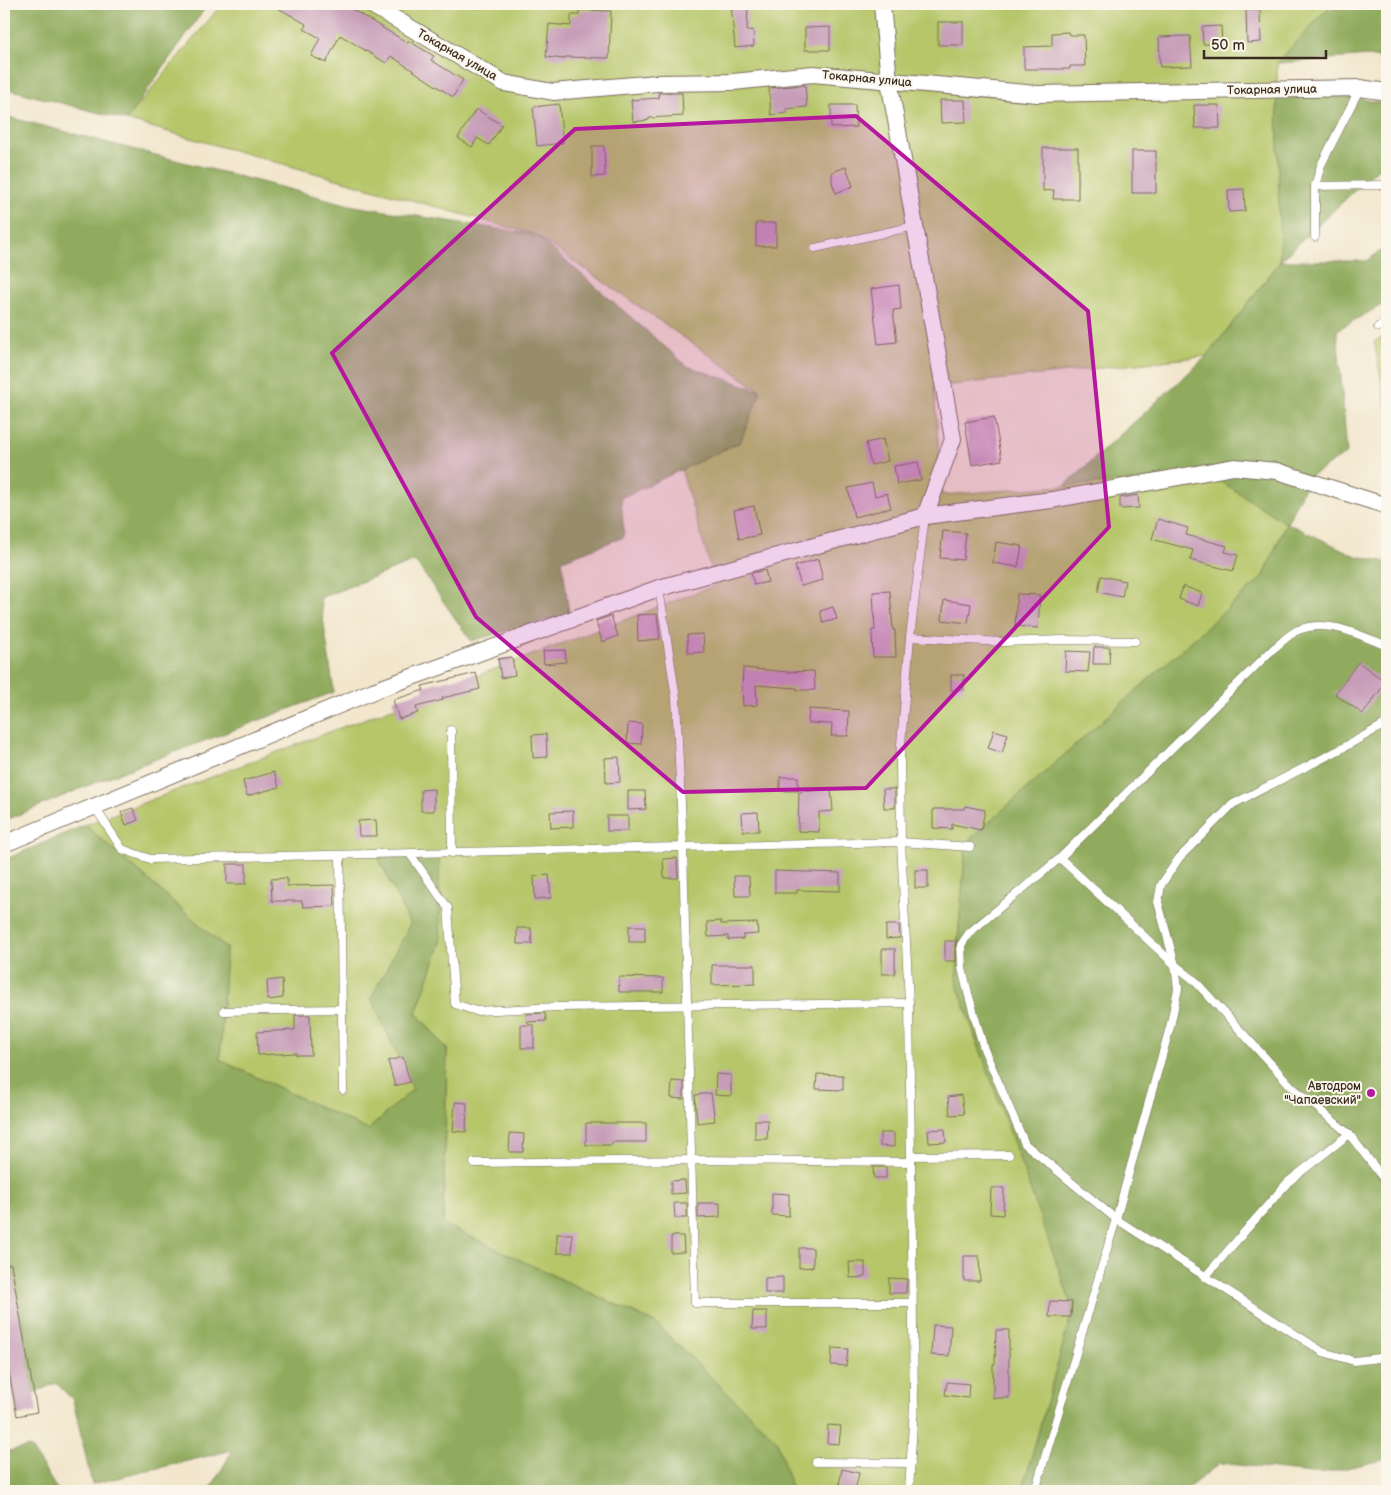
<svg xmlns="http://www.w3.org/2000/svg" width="1391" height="1495" font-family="'Balsamiq Sans',sans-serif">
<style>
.green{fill:#b6c669;stroke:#787844}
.forest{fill:#90ab5d;stroke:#666a3e}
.building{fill:#c69cb8}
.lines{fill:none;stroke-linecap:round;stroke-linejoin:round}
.service-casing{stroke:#7b6c5b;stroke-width:9}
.minor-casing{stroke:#7b6c5b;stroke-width:18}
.service{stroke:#fff;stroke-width:8}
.minor{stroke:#fff;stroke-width:16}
.marked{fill:#b5179e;fill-opacity:0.2;stroke:#b5179e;stroke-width:4;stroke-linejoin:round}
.poi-dot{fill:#b5179e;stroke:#fbf7ec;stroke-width:2}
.labels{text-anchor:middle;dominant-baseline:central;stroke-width:4;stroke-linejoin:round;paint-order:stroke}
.street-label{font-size:12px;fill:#3b2a1e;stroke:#fbf7ec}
.poi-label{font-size:12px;fill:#3b2a1e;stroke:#fbf7ec;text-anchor:end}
</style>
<rect width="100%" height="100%" fill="#fbf7ec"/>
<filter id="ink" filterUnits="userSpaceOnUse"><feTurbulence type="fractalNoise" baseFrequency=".02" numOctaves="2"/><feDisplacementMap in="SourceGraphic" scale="10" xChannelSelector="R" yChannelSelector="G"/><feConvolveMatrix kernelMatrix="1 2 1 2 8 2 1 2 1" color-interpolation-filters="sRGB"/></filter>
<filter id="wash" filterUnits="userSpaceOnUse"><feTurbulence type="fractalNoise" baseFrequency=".0096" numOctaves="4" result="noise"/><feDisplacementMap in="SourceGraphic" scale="20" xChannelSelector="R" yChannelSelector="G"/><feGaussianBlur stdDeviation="1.12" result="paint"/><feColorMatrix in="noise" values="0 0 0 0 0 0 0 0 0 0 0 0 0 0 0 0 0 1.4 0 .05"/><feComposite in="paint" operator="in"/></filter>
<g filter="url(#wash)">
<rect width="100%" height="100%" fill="#f2e6cc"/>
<g class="green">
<path d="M222,4h1114l-10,6 -49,54 3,198 -73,94 -273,31 8,108 269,-20 75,48 -22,53 -298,267 -8,97v21l17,77 13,30 85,241 -51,182h-230l-15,-50 -122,-118 -212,-99 4,-175 -31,-36 25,-71 -63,-85 32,67 -39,74 42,91 -45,41 -148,-70 6,-112 -141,-123 631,-240 -35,-116 59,-27 21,-51 -225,-156 -410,-115z"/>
<path d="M1387,335v75l-13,-68z"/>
</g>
<g class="forest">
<path d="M4,4h204l-82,116 -122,-32z"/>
<path d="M1378,4h9v56l-18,-4 -92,7 49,-53z"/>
<path d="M1277,93l78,4 32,8v55l-107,101h86l21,-14v55l-50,28 10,123 -38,24 -22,46 69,33 31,6v897l-67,15 -100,-11 -36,28h-162l51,-182 -117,-327 2,-21v-21l8,-97 298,-267 22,-53 -75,-48 -147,11 143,-130 73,-94z"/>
<path d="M4,116l350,90 182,29 151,131 74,25 -21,51 -119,56 3,39 -62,23 7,54 -98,27 -56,-80 -95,37 14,94 -228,86 -102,43z"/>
<path d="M85,825l141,123 -6,112 148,70 45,-41 -42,-91 39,-74 -32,-67h61l2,85 -25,71 31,36 -4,175 212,99 122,118 15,50h-583l24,-41 -141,34 -19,-84 -17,-17 -35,15 -17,-147v-391z"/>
<path d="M30,1447l28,44h-54v-39z"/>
</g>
<g id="blocks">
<g class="building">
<path d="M271,4h72l65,39 1,-2 25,15 -3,4 32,20 -10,17 -62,-41 -5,7 -46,-28 -14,28 -15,-7 9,-18 -16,-9 2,-5z"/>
<path d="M731,4h17l-1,27 6,-1 1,16 -19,2z"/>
<path d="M579,10l32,1 -2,47 -44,-1 -1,2 -18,-2 3,-33 22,2v-11h8z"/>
<path d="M1246,10h14l1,32 -14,1z"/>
<rect x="938" y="22" width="25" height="23"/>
<path d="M1221,26l1,18h-19l-1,-17z"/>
<path d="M830,27v23h-25v-22z"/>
<path d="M1068,32l1,3h15l1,31h-15v3h-46v-22l28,-1v-13z"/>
<path d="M1190,36l2,30 -32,1 -1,-30z"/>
<path d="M805,85l2,22 -21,2 1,4 -16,2 -2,-27z"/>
<path d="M658,93h24l1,23 -34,2v2l-16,2 -2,-22 28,-2z"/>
<path d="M940,100h25l1,22 -25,1z"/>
<path d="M559,104l4,39 -26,3 -4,-39z"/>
<path d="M831,105h24l1,22 -25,1z"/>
<path d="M1194,105h25l1,23h-25z"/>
<path d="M476,109l26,16 -13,20 -12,-7 -5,9 -14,-9z"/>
<path d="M592,146h12l1,30 -13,1z"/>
<path d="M1043,148h35v51h-25l1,-9 -11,1z"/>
<rect x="1132" y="151" width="24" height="42"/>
<path d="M846,167l7,19 -17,7 -4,-10v-11z"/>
<path d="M1244,189l1,22 -16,1 -1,-22z"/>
<rect x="756" y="223" width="20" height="23"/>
<path d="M899,285l2,24 -8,1 4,32 -19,2 -7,-55z"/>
<path d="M994,417l8,43 -30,5 -7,-43z"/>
<path d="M883,439l5,22 -17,4 -5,-22z"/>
<path d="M918,462l3,18 -24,4 -3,-18z"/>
<path d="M872,483l3,13 12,-3 4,15 -37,9 -6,-29z"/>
<path d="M1138,495l1,13 -19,1v-11z"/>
<path d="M754,506l6,29 -21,4 -5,-29z"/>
<path d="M1158,519l30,9 -2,7 41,11 -2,6 13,3 -5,16 -43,-11 3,-10 -41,-11z"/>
<path d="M943,531l23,2 -3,27 -23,-2z"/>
<path d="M996,542l26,4 -4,21 -25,-4z"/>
<path d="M818,559l5,21 -22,6 -6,-20z"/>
<path d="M765,570l3,12 -14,3 -3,-12z"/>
<path d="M1101,576l24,5 -3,16 -24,-5z"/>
<path d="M1183,586l19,7 -4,13 -19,-7z"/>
<path d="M890,591l3,39h2l1,27h-23l-1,-27h3l-2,-38z"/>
<path d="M1017,594l23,1 -2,33 -23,-2z"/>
<path d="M944,600l27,4 -3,19 -26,-3z"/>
<path d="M833,607l4,12 -14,4 -3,-12z"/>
<path d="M657,614l3,25 -22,2 -1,-26z"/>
<path d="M611,616l7,20 -16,6 -6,-21z"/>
<path d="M703,634l1,18 -16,1 -1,-18z"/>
<path d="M1094,647h16l-1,17h-16z"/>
<path d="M565,650l1,12 -22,2 -1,-13z"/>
<path d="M1066,651l24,1 -2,20 -23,-1z"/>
<path d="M512,657l3,18 -14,3 -3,-19z"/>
<path d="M1358,662l28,20 -23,32 -28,-20z"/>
<path d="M743,668l45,4 26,-1 1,19h-18v-2l-41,-3 1,20 -14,1 -1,-19z"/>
<path d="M476,673l4,16 -38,9 1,2 -27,7 2,6 -19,6 -6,-19 31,-10 -2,-4z"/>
<rect x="951" y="675" width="13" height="15"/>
<path d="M809,709l40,2 -1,25h-17l1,-12 -24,-1z"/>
<path d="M628,723l14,1 -1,20 -14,-1z"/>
<path d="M994,730l14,4 -6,19 -14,-5z"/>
<path d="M546,734l1,23 -14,1 -1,-23z"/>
<path d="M619,757l1,25 -14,1 -1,-25z"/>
<path d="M274,772l5,15 -32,9 -4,-15z"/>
<rect x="780" y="777" width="18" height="14"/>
<path d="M434,789v22h-13v-21z"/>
<path d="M831,789l2,22 -14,1v20l-21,-1 1,-39z"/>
<path d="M883,789h12v19h-11z"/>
<path d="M628,791h17l1,18 -18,1z"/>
<path d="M965,806l20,4 -4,20 -29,-6v5l-19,-1v-19h31z"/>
<path d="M133,808l5,12 -12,5 -5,-13z"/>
<path d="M573,811v16l-22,1 -1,-16z"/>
<path d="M758,812l1,19h-16l-1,-18z"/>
<rect x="607" y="816" width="21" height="15"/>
<path d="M376,820l1,16h-18l-1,-15z"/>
<path d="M677,858l1,20h-14l-1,-19z"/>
<rect x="227" y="864" width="19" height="20"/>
<rect x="915" y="870" width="13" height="18"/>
<path d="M775,871l65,2v18l-43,-1v3h-22z"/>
<path d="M549,875l2,23 -16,1 -1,-23z"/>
<path d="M734,876h15l1,20h-15z"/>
<path d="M287,878v8l47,-1 1,21 -32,1 -1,-6h-30l-1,-22z"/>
<path d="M721,921v3l36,-1 1,11 -15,1v4l-15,1v-4l-20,1 -1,-15z"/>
<path d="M886,925h13l1,13 -14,1z"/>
<rect x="629" y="926" width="16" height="16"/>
<path d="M517,928h14l1,16h-15z"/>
<path d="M945,941h12l-2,4 1,16h-11z"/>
<rect x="882" y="949" width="13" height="25"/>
<path d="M712,965h43v19l-43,1z"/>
<path d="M619,977l44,1v14h-44z"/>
<path d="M282,979l1,19 -15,2 -1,-19z"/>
<path d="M545,1013l1,8 -19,1 -1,-8z"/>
<path d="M295,1015h15l1,40h-15v-2l-38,2 -1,-23 38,-2z"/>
<rect x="521" y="1025" width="13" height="23"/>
<path d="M403,1057l7,25 -15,4 -7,-25z"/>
<path d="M716,1074l15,1v21l-16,-1z"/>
<path d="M817,1074l26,1v15l-27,-1z"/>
<path d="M672,1081l12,1v17l-13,-1z"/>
<path d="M711,1093l4,28 -18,2 -2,-28z"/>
<path d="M961,1095l3,19 -14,1 -2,-18z"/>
<path d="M455,1102l12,1 -1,29 -13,-1z"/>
<path d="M755,1120h13l-1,19h-12z"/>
<path d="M586,1123h60v19h-34v3h-26z"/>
<path d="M945,1129l1,13 -17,1 -1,-13z"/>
<path d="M510,1133l14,1 -1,18h-14z"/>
<path d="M880,1133h14v14l-14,-1z"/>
<path d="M873,1167h13v11h-12z"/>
<path d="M685,1180l1,13 -15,1v-13z"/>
<path d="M991,1188h13l-1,27 -13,-1z"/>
<path d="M772,1193l17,1v22l-17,-1z"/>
<path d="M674,1203h13v15h-12z"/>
<path d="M698,1203h22v14l-22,1z"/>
<rect x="557" y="1234" width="15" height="19"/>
<path d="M671,1236h12l1,16 -13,1z"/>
<path d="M799,1248h14v19l-14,1z"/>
<path d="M964,1256h15l1,25h-16z"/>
<path d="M849,1262h16v15l-15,1z"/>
<path d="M4,1264h7l26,148 -20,4 -13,-72z"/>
<path d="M783,1277v16h-18v-15z"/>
<path d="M889,1278l18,1 -1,14h-17z"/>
<path d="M1050,1301l22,1 -1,15h-22z"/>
<path d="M753,1311h14v18h-15z"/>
<path d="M933,1325l18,1 -2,30 -18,-1z"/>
<path d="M996,1330h13v68h-16v-34h2z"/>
<path d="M832,1348l16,1 -2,17 -15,-1z"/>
<path d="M947,1382l22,2 -1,14 -23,-3z"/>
<path d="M828,1425l13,1 -2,18 -12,-1z"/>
<path d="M842,1469l17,4 -4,18h-17z"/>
</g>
</g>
</g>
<g filter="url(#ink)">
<use href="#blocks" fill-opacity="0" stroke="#7b6c5b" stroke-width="1"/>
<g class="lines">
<defs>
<g id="service">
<path d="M1315,186l72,-1"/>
<path d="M1315,237v-51l6,-21 39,-77"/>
<path d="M815,248l100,-22"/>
<path d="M1378,327l9,-5"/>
<path d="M659,588l17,110 7,149 12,456h217"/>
<path d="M910,637l92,5 61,-2 72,1"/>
<path d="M1387,723l-48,27 -106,54 -54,54 -18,27 -3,17 17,63 3,24 -8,38 -54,192 207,133 31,9 33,-4"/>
<path d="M451,730l1,123"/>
<path d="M94,806l28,43 28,10 751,-17 69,5"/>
<path d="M410,854l38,54 7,96 21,7 81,-4 352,-4"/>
<path d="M340,856l3,234"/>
<path d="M1060,858l115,107 19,15 98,107 57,47 38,49"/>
<path d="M224,1011l118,-2"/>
<path d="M911,1156l98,-1"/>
<path d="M474,1163l218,-3 219,2"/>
<path d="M1205,1277l83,-95 61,-48"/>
<path d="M816,1462l95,1"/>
<path d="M909,1491l5,-86 -5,-402 -8,-161 -1,-86 10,-119 15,-121"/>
<path d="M1035,1491l81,-272 -91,-75 -41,-95 -16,-56 -6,-25 -1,-23 8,-12 91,-75 213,-209c8,-6 16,-15 25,-19 30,-12 61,5 89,16"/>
</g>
<g id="minor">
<path d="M370,4l134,79 49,9 104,-9 76,-1 80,-8 224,20 323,-6 27,4"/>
<path d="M882,4l7,77 64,358 -28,77"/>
<path d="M4,844l369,-153 286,-103 266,-72 127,-16 182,-33 43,4 107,34"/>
</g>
</defs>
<use href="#service" class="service-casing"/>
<use href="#minor" class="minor-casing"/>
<use href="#service" class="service"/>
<use href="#minor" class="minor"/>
</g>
</g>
<path class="marked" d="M856,116l232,195 21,216 -243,261 -183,4 -207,-175 -144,-264 243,-224z"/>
<circle class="poi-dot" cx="1371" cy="1093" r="5"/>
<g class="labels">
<g class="street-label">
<text transform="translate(457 55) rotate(30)">Токарная улица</text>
<text transform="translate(867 79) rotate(5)">Токарная улица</text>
<text transform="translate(1272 90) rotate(-1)">Токарная улица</text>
</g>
<g class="poi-label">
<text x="1361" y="1086">Автодром<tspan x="1361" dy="14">"Чапаевский"</tspan></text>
</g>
</g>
<rect width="1391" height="1495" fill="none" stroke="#fbf7ec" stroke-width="20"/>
<path d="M1204 50v8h122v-8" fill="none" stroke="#3b2a1e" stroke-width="2.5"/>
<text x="1211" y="50" font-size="15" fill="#3b2a1e" stroke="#fbf7ec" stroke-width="4" paint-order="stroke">50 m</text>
</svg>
